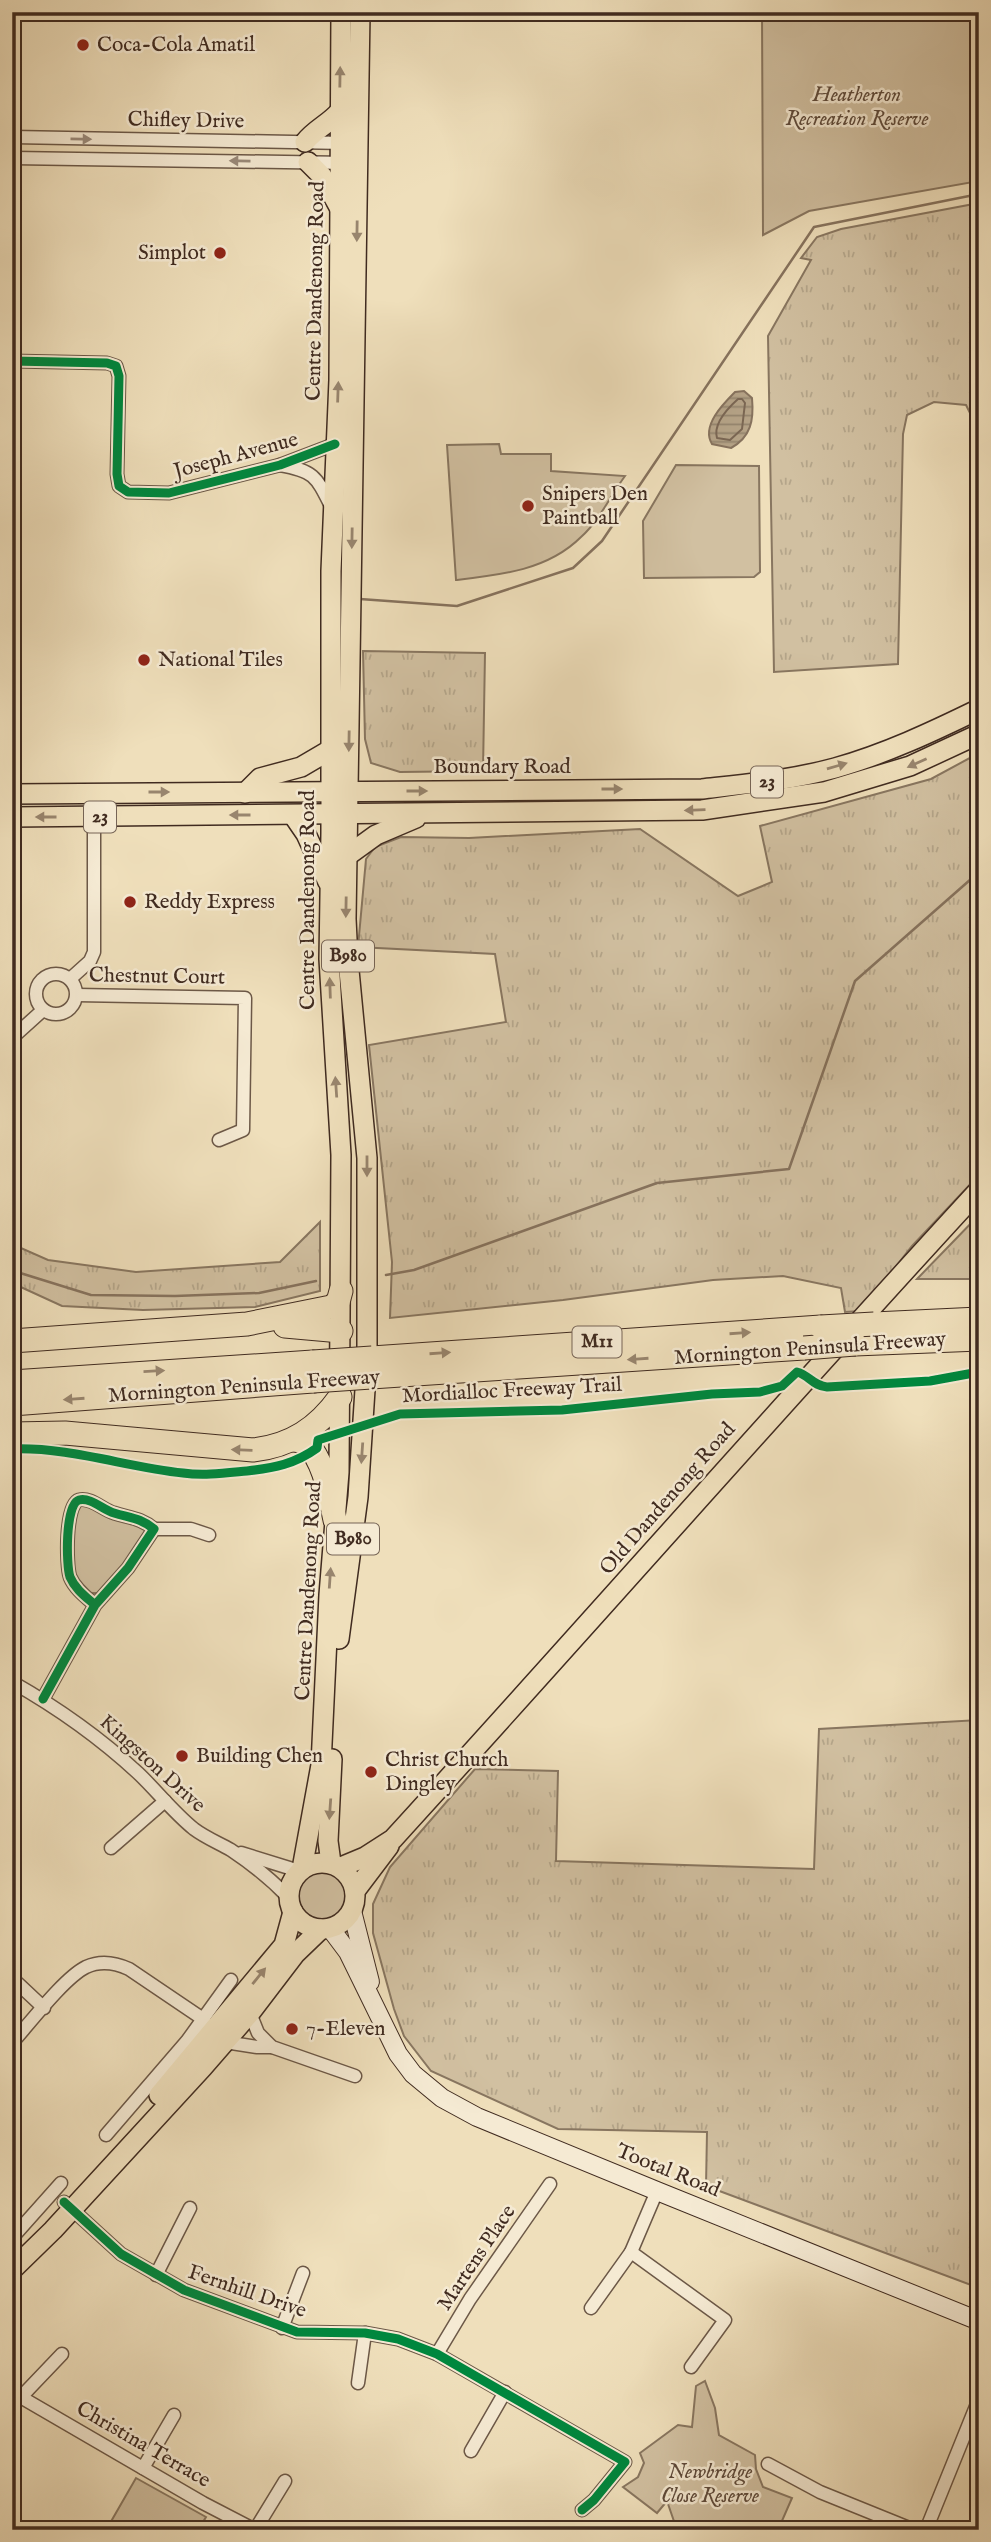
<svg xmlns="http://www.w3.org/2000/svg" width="991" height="2542" font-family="'IM FELL English',serif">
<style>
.grass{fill:url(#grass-tufts);stroke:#887660;stroke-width:2}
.green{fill:#d1c0a1;stroke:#887660;stroke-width:2}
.water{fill:url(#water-rules);stroke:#86725d;stroke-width:2}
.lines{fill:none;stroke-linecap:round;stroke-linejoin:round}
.shore{stroke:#7a6653;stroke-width:2}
.stream{stroke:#86725d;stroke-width:2.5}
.minor-casing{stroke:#6c5847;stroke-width:15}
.secondary-casing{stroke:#402b20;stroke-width:20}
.primary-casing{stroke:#402b20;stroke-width:22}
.motorway-casing{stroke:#402b20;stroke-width:25}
.minor{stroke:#f5ead3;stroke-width:12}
.secondary{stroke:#f5ead3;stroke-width:18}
.primary{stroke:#efdfbb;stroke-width:19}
.motorway{stroke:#efdfbb;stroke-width:23}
.motorway-bridge-casing{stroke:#402b20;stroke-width:25;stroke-linecap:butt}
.motorway-bridge{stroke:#efdfbb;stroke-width:23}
.cycleway-casing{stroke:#f5ead3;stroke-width:13}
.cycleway{stroke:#00873e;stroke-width:9}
.oneway{fill:#98856e}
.oneway2{fill:#9a8a7a}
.poi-dot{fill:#8f2418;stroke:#f5ead3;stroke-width:2.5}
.labels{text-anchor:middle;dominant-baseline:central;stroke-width:5;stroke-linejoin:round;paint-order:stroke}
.shield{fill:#f5ead3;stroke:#766456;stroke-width:2}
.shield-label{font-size:19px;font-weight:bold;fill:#402b20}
.poi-label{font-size:21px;fill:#402b20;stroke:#f5ead3;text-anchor:start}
.park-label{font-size:21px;font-style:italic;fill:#5d493a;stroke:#f5ead3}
.street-label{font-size:21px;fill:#402b20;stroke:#f5ead3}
</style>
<defs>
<pattern id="grass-tufts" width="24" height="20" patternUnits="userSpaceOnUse" patternTransform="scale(1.75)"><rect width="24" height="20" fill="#d1c0a1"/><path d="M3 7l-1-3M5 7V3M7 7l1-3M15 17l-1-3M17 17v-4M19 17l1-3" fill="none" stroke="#b4a58a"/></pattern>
<pattern id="water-rules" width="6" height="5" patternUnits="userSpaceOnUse" patternTransform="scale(1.75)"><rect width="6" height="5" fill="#b4a286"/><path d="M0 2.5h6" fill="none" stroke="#94846d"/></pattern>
</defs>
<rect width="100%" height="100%" fill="#efdfbb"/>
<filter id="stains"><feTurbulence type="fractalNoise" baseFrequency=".00286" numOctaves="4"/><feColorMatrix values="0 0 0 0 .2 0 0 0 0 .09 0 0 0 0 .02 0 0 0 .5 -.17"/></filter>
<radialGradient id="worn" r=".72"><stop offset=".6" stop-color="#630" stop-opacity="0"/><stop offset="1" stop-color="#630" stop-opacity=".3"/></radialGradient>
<g class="grass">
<path d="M979,203v245l-2,-21 -11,-22 -32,-3 -27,13 -4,19 -5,230 -124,8 -6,-336 43,-76 -10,-2 16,-21 24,-8z"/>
<path d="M363,651l122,2 -2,118 -83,1 -29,-9 -6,-24z"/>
<path d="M979,753v137l-5,5 5,12v268l-67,71 -51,65 -16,1 -4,-24 -58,-12 -70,4 -150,20 -173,18 2,-56 -23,-217 137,-23 -11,-68 -137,-7 8,-88 9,-12 26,-10 68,1 171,-9 98,67 34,-14 -12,-56 171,-47z"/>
<path d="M979,1215v64h-62z"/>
<path d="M320,1222v69l-65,16 -112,3 -81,-4 -50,-23v-39l36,16 88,12 144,-10z"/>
<path d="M979,1720v48l-9,174 9,1v345l-273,-102 1,-54 -149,-3 -127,-58 -27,-35 -10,-27 -21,-76v-29l17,-37 85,-98 83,2 -2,90 258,8 5,-140z"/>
</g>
<g class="green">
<path d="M762,12h217v169l-170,30 -46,24z"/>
<path d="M499,444l2,10h50v17l74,5c-14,19 -26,45 -44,61 -33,33 -80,38 -125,43l-9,-135z"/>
<path d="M676,465l83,1 1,106 -6,5 -110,1 -1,-57z"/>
<path d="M81,1504l46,16 18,10v5l-18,30 -28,28h-14l-15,-28 6,-59z"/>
<circle cx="322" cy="1895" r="28"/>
<path d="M705,2381l10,27 4,27 36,20 1,14 7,18 29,11 -14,32h-101l-10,-29 -10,12 -34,-26 15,-10 6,-14 -4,-10 38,-28 14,2 4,-41z"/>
<path d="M136,2478l70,39 -8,13h-81l-8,-5z"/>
</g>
<path class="water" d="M744,391l8,7c2,22 -1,39 -21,50l-19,-4c-11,-18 11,-40 23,-52z"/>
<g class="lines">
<path class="shore" d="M738,399h4l3,4 -3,26 -12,11 -13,-2c-4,-14 11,-30 21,-39z"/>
<g class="stream">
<path d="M360,599l97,7 116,-38 29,-27 212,-314 165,-33"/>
<path d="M12,1268l5,4 74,23 84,1 84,-3 57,-12"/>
<path d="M386,1275l28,-5 243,-87 132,-14 66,-188 124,-109"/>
</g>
<defs>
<g id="minor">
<path d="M13,137l332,6"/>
<path d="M13,158l334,5"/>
<path d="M12,361l95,2 9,3 3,10 -2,98 2,12 9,6 41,1 111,-28 55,-21"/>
<path d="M280,465c34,6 36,11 51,41"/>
<circle cx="56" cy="994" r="20"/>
<path d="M70,979l20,-18 4,-9v-135l-4,-24"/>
<path d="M77,995l168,3 -2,132 -24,10"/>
<path d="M12,1038l31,-28"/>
<path d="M154,1529h37l18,6"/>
<path d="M12,1682c46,26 87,55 126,91 19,18 35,39 56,56 12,9 25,14 37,21 21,14 41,30 58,48"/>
<path d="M43,1699l52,-94 33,-37 26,-39c-13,-11 -24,-11 -40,-16 -11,-3 -23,-16 -35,-13 -14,4 -13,65 -9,77 5,12 16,20 25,28"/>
<path d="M111,1848l54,-47"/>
<path d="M241,1853l58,18"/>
<path d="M12,1978l32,30"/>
<path d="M250,2013l8,20 14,14 83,29"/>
<path d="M225,2042l32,5h15"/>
<path d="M12,2043c18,-20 52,-65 74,-76 15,-7 30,-4 43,2l74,50 6,9h11"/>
<path d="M106,2135l81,-94 44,-61"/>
<path d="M64,2202l57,52 63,36 113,42 68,1 33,6 39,15 188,108 -31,38 -12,10"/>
<path d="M12,2238l49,-55"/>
<path d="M631,2252l94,68 -34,47"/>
<path d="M156,2275l34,-67"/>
<path d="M591,2308l40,-56 26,-61"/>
<path d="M282,2328l21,-55"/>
<path d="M437,2354l33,-55 80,-115"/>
<path d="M358,2383l7,-50"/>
<path d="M12,2392l191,111 52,27 30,-49"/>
<path d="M21,2397l41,-43"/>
<path d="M471,2451l34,-59"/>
<path d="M768,2464l52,28 94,38"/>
<path d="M143,2468l31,-53"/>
<path d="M926,2530l53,-131"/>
</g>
<g id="secondary">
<path d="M352,1911l18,71"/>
<path d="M330,1928l18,24 50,102 15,20 29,24 35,19 180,74 322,130"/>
</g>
<g id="primary">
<path d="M305,142c10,-13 24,-18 35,-31"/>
<path d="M308,162l14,14 17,31"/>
<path d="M245,793l15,-15 41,-11 29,-17"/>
<path d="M12,794l690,-5c45,-5 89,-9 133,-21 50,-14 97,-36 144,-59"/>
<path d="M293,815l13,19 22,48"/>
<path d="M12,817l690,-7 122,-18 86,-26 69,-32"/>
<path d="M347,856l29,-21 40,-17"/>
<path d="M339,1639l19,-142 9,-138v-201l-19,-198 -2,-41 14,-907"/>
<circle cx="322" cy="1896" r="33"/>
<path d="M331,1863l-3,-22 4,-82"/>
<path d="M341,1867l24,-10 28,-18c196,-215 388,-434 586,-649"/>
<path d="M302,1869l19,-104 8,-170 10,-123 2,-317 -12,-196 2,-126v-262l8,-191 2,-368"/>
<path d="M355,1891l34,-45"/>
<path d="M159,2095l125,-150 9,-33"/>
<path d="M12,2270l41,-40 150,-163 47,-54 45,-59 26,-25"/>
</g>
<g id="motorway">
<path d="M874,1324l105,-5"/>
<path d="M285,1326l56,5"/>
<path d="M12,1341l235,-17 84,-17 7,-5 3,-11"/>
<path d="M855,1344l124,-5"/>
<path d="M372,1358l449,-31"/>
<path d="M371,1377l433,-29"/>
<path d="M12,1382l301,-20"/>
<path d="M12,1404l301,-23"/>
<path d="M12,1434l53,-1 188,17c38,-4 65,-22 87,-53"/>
<path d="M293,1440l13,2c19,21 23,51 29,78"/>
</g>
</defs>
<use href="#minor" class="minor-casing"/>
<use href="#secondary" class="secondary-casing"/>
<use href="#primary" class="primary-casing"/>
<use href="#motorway" class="motorway-casing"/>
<use href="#minor" class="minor"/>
<use href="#secondary" class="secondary"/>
<use href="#primary" class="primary"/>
<use href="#motorway" class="motorway"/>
<defs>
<g id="motorway-bridge">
<path d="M821,1327l53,-3"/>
<path d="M804,1348l51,-4"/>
<path d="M313,1362l59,-4"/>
<path d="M313,1381l58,-4"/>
</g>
</defs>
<use href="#motorway-bridge" class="motorway-bridge-casing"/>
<use href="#motorway-bridge" class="motorway-bridge"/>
<defs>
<g id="cycleway">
<path d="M12,361l95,2 9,3 3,10 -2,98 2,12 9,6 41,1 111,-28 55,-21"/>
<path d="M12,1449c58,-2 114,18 171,24 21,3 43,0 64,-2 27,-3 48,-7 70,-23l1,-8 82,-26 162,-4 150,-16 48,-2 22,-6 15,-14c12,3 16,14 30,15l103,-6 49,-9"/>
<path d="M43,1699l52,-94 33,-37 26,-39c-13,-11 -24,-11 -40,-16 -11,-3 -23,-16 -35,-13 -14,4 -13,65 -9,77 5,12 16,20 25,28"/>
<path d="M64,2202l57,52 63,36 113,42 68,1 33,6 39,15 188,108 -31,38 -12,10"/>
</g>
</defs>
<use href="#cycleway" class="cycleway-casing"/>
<use href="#cycleway" class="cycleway"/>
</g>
<defs><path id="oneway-solid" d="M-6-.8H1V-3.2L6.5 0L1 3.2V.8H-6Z" transform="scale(1.75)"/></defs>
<g class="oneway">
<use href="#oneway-solid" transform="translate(340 77) rotate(-89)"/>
<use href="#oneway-solid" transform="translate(357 231) rotate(91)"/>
<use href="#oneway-solid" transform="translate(338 392) rotate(-88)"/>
<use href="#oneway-solid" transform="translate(352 538) rotate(91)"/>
<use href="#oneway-solid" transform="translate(349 741) rotate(91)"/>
<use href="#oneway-solid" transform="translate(917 763) rotate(156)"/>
<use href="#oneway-solid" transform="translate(837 766) rotate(-16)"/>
<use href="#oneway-solid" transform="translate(612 789)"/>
<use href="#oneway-solid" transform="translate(417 791)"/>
<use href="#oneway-solid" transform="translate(159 792)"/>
<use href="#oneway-solid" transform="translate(695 810) rotate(178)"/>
<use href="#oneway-solid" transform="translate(240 815) rotate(180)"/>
<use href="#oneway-solid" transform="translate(46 817) rotate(180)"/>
<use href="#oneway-solid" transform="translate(346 907) rotate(91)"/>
<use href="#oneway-solid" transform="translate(330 988) rotate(-92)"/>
<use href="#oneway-solid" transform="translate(336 1087) rotate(-94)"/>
<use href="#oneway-solid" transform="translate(367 1166) rotate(90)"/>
<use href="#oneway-solid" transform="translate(740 1333) rotate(-4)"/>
<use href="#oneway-solid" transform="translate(440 1353) rotate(-4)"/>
<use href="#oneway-solid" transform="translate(638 1359) rotate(176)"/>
<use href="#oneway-solid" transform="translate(154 1371) rotate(-3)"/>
<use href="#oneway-solid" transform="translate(74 1399) rotate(176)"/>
<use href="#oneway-solid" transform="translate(242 1450) rotate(-178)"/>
<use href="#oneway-solid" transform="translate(362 1453) rotate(94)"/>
<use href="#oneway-solid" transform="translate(330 1578) rotate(-86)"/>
<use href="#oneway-solid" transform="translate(330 1809) rotate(94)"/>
<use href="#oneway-solid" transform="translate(259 1976) rotate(-51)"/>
</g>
<g class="oneway2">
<use href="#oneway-solid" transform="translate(81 139) rotate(1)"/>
<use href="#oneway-solid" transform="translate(240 161) rotate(-179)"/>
</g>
<g class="poi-dot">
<circle cx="83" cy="45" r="7"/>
<circle cx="220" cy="253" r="7"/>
<circle cx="528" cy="506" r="7"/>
<circle cx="144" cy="660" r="7"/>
<circle cx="130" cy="902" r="7"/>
<circle cx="182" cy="1756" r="7"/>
<circle cx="371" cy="1772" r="7"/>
<circle cx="292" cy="2029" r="7"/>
</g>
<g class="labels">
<g class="shield">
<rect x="751" y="766.5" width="32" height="31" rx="5"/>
<rect x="84" y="801.5" width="32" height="31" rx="5"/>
<rect x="322" y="940.5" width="52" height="31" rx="5"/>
<rect x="572.5" y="1326.5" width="49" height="31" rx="5"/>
<rect x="327" y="1523.5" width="52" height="31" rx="5"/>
</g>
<g class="shield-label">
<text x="767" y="782">23</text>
<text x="100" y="817">23</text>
<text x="348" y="956">B980</text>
<text x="597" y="1342">M11</text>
<text x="353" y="1539">B980</text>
</g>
<g class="poi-label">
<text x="97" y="45">Coca-Cola Amatil</text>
<text x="206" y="253" text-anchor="end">Simplot</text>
<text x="542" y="494">Snipers Den<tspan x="542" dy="24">Paintball</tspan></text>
<text x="158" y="660">National Tiles</text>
<text x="144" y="902">Reddy Express</text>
<text x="196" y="1756">Building Chen</text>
<text x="385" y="1760">Christ Church<tspan x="385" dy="24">Dingley</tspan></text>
<text x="306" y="2029">7-Eleven</text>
</g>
<g class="park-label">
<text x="857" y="95">Heatherton<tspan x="857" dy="24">Recreation Reserve</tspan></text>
<text x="710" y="2472">Newbridge<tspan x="710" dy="24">Close Reserve</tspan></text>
</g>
<g class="street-label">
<text transform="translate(186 121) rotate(1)">Chifley Drive</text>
<text transform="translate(316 291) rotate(-89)">Centre Dandenong Road</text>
<text transform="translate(236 456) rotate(-15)">Joseph Avenue</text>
<text x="502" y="767">Boundary Road</text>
<text transform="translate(308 900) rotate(-90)">Centre Dandenong Road</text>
<text transform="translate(157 977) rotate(1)">Chestnut Court</text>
<text transform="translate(810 1349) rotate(-4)">Mornington Peninsula Freeway</text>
<text transform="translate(244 1387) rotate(-4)">Mornington Peninsula Freeway</text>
<text transform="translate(512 1391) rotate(-3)">Mordialloc Freeway Trail</text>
<text transform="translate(668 1499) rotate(-49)">Old Dandenong Road</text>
<text transform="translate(309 1591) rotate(-87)">Centre Dandenong Road</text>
<text transform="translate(152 1764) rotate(42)">Kingston Drive</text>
<text transform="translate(668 2171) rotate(22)">Tootal Road</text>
<text transform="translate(477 2258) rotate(-56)">Martens Place</text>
<text transform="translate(247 2292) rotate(19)">Fernhill Drive</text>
<text transform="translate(143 2445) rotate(30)">Christina Terrace</text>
</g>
</g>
<rect width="991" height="2542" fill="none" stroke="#efdfbb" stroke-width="42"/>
<rect x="14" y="14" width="963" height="2514" fill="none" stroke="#402b20" stroke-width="3.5"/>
<rect x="21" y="21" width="949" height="2500" fill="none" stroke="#402b20" stroke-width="2"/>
<rect width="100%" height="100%" filter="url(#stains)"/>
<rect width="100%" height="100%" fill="url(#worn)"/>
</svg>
